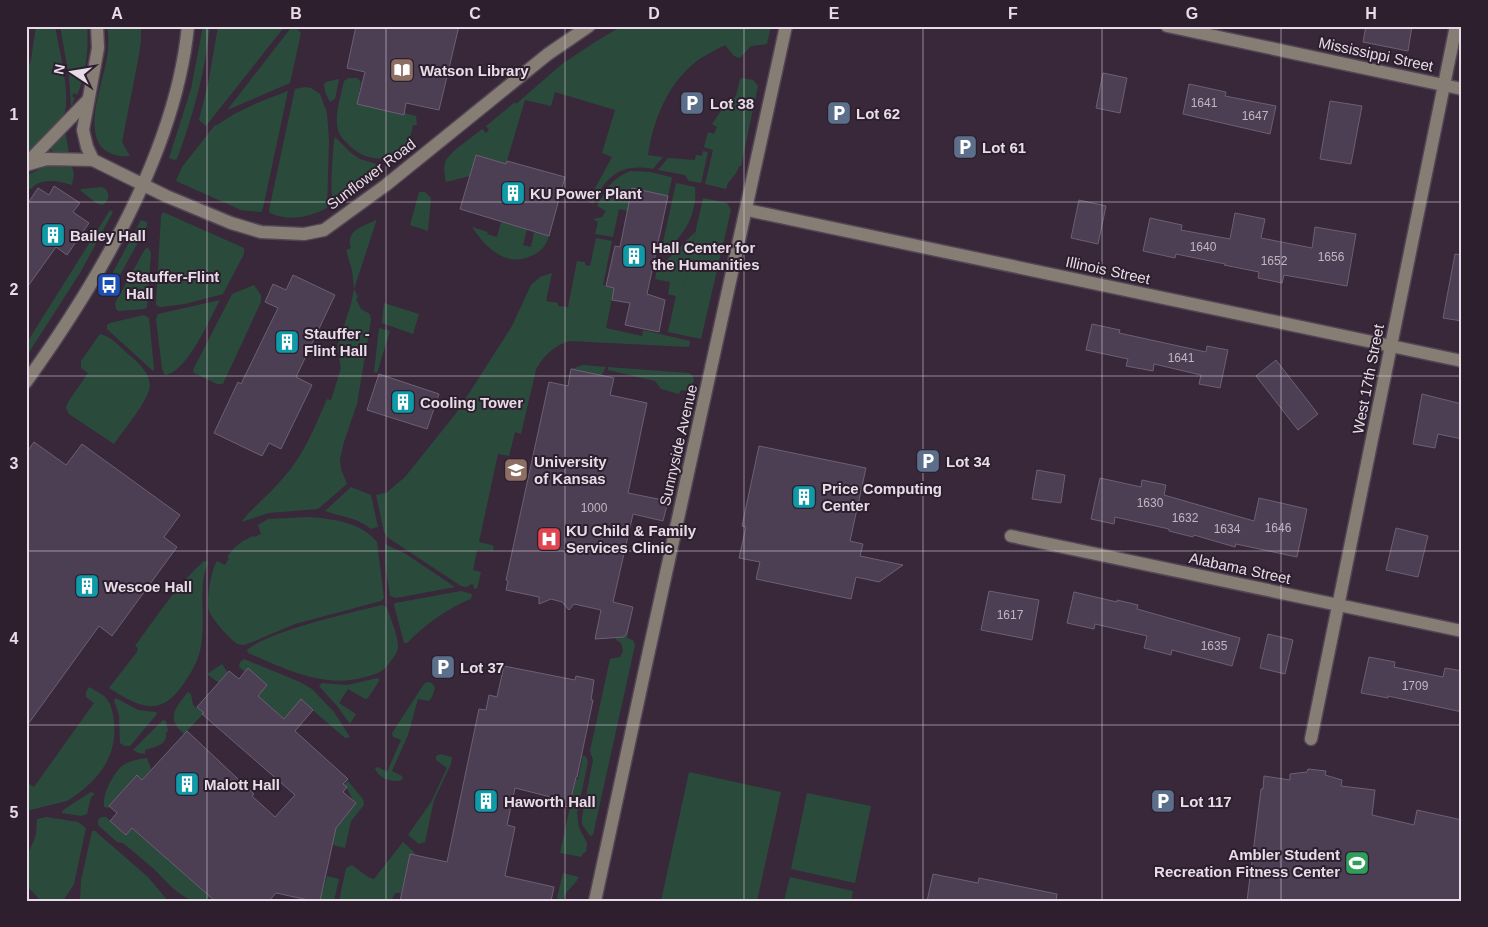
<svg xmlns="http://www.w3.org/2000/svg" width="1488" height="927" font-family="Helvetica,sans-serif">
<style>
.green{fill:#2a4b3c}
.building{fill:#4c3f53;stroke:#6d5f74}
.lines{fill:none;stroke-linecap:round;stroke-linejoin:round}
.minor-casing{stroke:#544555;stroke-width:15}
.minor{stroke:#867d74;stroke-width:12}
.grid{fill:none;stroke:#e7dce7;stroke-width:1;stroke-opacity:0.55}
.labels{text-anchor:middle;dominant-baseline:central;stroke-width:4;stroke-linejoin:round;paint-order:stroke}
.number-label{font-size:12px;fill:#c0b5c2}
.street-label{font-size:15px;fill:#e7dce7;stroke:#2e1f2f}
.poi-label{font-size:15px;font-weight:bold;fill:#e7dce7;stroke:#2e1f2f;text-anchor:start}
.neatline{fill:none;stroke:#e7dce7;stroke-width:2}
.grid-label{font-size:16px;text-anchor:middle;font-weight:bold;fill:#e7dce7}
</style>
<rect width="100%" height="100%" fill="#382839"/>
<g class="green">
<path d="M36,26h19c4,23 15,65 10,86 -2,11 -29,37 -39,44v-84l5,-12z"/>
<path d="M60,26h27c2,19 -1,52 -10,69l-3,-2 -2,3 3,2 -4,9 -2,-30z"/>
<path d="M107,26h34v14l-2,15 -17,87 8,14c-8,1 -15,0 -22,-4 -28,-16 -4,-71 -1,-95 2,-10 2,-21 0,-31z"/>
<path d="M203,26h7c-5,46 -17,90 -33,133l-2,1 -6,-2 22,-69z"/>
<path d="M218,26h67l-79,100 -7,-6 10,-41z"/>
<path d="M622,26h149l-4,18 -16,2 -11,12 -6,-2 -9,-11c-8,4 -16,8 -24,13 -32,22 -48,61 -53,97l15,2 -10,12c-32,-6 -47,7 -60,35l-5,-3 24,-44 -10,-4 13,-43 -60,-18 -4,14 -26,-6 -19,64 -30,-9 -6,21 -24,6c-1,-6 -3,-13 -1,-20 5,-11 28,-25 37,-33l4,4 3,-3 -3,-4 29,-24 1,2 46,-40 33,-22z"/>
<path d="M295,27l6,6 -11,50 -60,26h-2l62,-80z"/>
<path d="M349,78h8l4,4 -4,22 46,11 1,-2 12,3 1,9h-4c-5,37 -43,44 -66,18 -4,-4 -7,-7 -9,-13 -4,-16 3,-34 6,-49z"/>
<path d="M742,78l11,2 5,6 -17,80h-2c-2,10 -11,13 -13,23l-21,-5 8,-34 -9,-3 4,-15 6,2 3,-7 -5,-3 11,-16 13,-12 4,-17z"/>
<path d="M338,79l1,1 -4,19 -5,3 -5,-10 -1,-8 2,-2z"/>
<path d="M305,87l6,1 9,6 7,19 2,28 -2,67c-18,9 -37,14 -57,5l-1,-3 26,-121z"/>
<path d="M288,91l-25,117 -2,4 -20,-2 -65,-29 6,-14 33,-42h2c21,-15 46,-25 71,-34z"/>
<path d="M65,131l4,22 -16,-1 -2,-3z"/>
<path d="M335,137l16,16 9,6 20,6 1,2 -31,26 -16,11c-5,-11 -1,-50 0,-64z"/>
<path d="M703,151l5,1 -7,31 -12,-2 -4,-6 -27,-5 10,-12 27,2 1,-5 6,1z"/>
<path d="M71,163l3,11 -2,11c-14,-4 -31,-8 -41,4l-5,-1v-12l22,-11z"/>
<path d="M630,171l20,1 21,5 1,1 -4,18 -35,-7 -5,22 -9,-2 -6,28 -18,-3 3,-12 -5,-3 9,-2 4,-6 -9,-5c11,-19 12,-25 33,-35z"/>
<path d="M676,183l19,4c3,28 -13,52 -35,69z"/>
<path d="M102,187c9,4 8,14 0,18l-6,-2 -16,-13 2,-1z"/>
<path d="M419,192h6l6,6 -3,33 -18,-6z"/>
<path d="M703,198l24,5 4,7 -30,129 -33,-7 8,-36 -8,-2 2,-12 -15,-3 2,-9 38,-38 -14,65z"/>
<path d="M110,210l3,2 -33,61 -54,84v-13z"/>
<path d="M163,212l81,36v6l-21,40 -38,10 -24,3 -4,-1 -1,-2 5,-88z"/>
<path d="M141,220l6,2v4l-27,49 -3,2 -5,-3z"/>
<path d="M376,220v2l-22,67 -2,-19 -6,-20 5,-2c-6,-17 12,-22 25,-28z"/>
<path d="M501,222l26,7 -4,16 8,2 3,-15 15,4c-3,10 -8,16 -18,20 -25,12 -46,-9 -59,-29l16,5 -1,2 10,3z"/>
<path d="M596,238l16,3 -9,44 11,3 -8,40 36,8 1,-6 47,11 -1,6 -119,-6c-14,3 -28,16 -34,29l-15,64 -6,-2 -6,24 -11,-2 -19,88 13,3 2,2 -1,4 -16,-1 -4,20 8,2 -4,17 -4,-1 1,-3 -3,-1 -4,3 -6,-1 -74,-49 -3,-5 -8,-37 10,-2 19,-16 52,-65 55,-86 19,-41 9,-8 12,-4 -6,28 12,2v3l10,1 9,-46 8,1v3l5,1z"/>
<path d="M148,248l3,4 -4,55 -2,2 -27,2 -2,-2 -1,-6 30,-54z"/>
<path d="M254,285l7,10v7l-38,82h-6l-23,-11 -1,-3 39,-76z"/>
<path d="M354,289l4,8 -2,2 5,10 9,5 1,6 -14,84 -13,38 -4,17 1,10 6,15 -29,25 -49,4 -28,9c13,-16 30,-29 43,-45 20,-22 31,-51 43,-78l4,1 10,-32 -4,-21 14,-43z"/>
<path d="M220,300c-10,18 -33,73 -55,75l-3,-6 -6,-50 2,-5z"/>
<path d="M384,303l35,11 -6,20 -31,-11z"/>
<path d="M144,315l5,3 5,51 -1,2 -46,-42v-4l3,-2z"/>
<path d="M379,328l11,3 -13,42 -3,-1z"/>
<path d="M100,334c11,2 20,13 28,20 9,7 21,18 22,31 0,14 -28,47 -36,59l-45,-30 -3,-6 2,-6 20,-29 -7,-5v-7z"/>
<path d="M583,365l23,2 -5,9 -30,-7z"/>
<path d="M608,367l81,6 4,3 1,4 -4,11 -9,-1 -2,4 -18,-5 -6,-8 -47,-11z"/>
<path d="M351,487l20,8 7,32 -7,2c-15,-12 -29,-12 -46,-18z"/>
<path d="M309,517c24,2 52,5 68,25l7,56 -3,3 -86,23 -45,19c-4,1 -8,3 -12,1 -6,-2 -27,-26 -29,-33 -3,-10 2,-41 8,-50l8,4 4,-7 -2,-1 7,-9 9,-7 10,-5 1,1 7,-3 -3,-9 10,-6z"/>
<path d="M385,544l21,10 49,33 -59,11 -6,-2 -5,-33z"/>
<path d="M204,561l4,1c-10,25 -3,50 -6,76 -1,16 -7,29 -16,42 -24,38 -44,29 -77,8l28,-36 1,-4 -3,-2c22,-30 42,-61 69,-85z"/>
<path d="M461,591l11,3 -1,5c-24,9 -46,26 -64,44h-3l-10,-38 1,-2z"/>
<path d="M383,605l4,3c4,12 10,25 11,37 0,7 -4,12 -8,17 -6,10 -14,12 -25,15 -41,12 -80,-8 -117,-24l-1,-3c22,-19 105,-38 136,-45z"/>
<path d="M628,633l-1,5 6,2 2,5 -42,190 -3,1 -8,-12v-7l11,-57 -3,-9 20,-92 10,-2 3,-6 -2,-8 -5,-3 1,-4 5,1z"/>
<path d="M244,659l56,23 12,7 22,23 16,25 -5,1 -44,-38 -17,19 -26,-23 9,-11 -22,-13 -6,-5 1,-5z"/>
<path d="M222,664l6,9 -9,10 -12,-9z"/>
<path d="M377,678l2,1v2l-11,17 -3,1 -17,-10 -9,14 17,11 -6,10 -13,-18 -18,-20 3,-3 25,2z"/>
<path d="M427,682l5,1 3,5 -3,9 -3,4 -11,-2 -10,36 -16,36 10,5 1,3 -4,2c-10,0 -21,-3 -24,-13l3,-1 9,5 14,-32 -8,-3 -1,-4 32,-49z"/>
<path d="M89,687c5,3 12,6 16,10 7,7 8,17 9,25 4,36 -18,61 -47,79l-41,10v-29l8,5 60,-84 -8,-6v-5z"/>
<path d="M188,692l3,2 2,11 11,8 -20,21c-19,-16 -8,-27 4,-42z"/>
<path d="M116,698l22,12 18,2 1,2 -27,32h-6l-4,-3 -1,-28 -5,-15z"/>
<path d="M163,720l3,1 2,10 -2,2c2,12 -12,14 -21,17v4l-7,-1 -5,-3z"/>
<path d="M440,754l12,3 -1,7 -17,36 -9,42 -6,2 -11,-9 23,-33 16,-34 -11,-8v-4z"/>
<path d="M583,755l3,2 2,5 -11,51 2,15 8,15 -1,9 -4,2v3l-22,-4 16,-74h2z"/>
<path d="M147,758l4,11 -9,11 -6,-4 -28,32 -4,-1c-2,-13 11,-39 23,-44 6,-3 13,-4 20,-5z"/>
<path d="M689,772l92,20 -24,109h-96z"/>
<path d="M348,781l15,18 1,6 -13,16 -6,27 -12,-3 3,-17 20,-25c-7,-6 -6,-13 -12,-18z"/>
<path d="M91,792l4,2 -4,3 -4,17 -6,2 -19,-3 1,-3z"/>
<path d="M807,793l64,13 -16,77 -64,-14z"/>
<path d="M47,817l31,5 8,6 -12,56 -11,17h-22l-15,-16v-26l10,-24 1,-16z"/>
<path d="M101,817h5l20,18 6,-7 78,69c-19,15 -43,-15 -55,-27 -9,-8 -18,-15 -27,-23l-5,-4 -6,-1 -19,-17v-5z"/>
<path d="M92,831h3l53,46 20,24h-88l1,-20z"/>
<path d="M403,842l12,11v2l-6,2 -8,36h-6l-4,8h-52l7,-33 6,-3 16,12 6,2z"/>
<path d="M563,873l16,4c-4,9 -13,12 -16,23l-6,-2z"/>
<path d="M327,876l12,3 -5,22h-14z"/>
<path d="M790,877l63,14 -2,10h-67z"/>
</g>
<g class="building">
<path d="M356,26h103l-20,84 -33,-7 -2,12 -47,-11 8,-32 -18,-4z"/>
<path d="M1366,26h46l-4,25 -45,-9z"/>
<path d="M1103,73l24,5 -7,35 -24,-5z"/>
<path d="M1189,84l37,8 -1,4 51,10 -6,28 -87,-20z"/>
<path d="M1330,101l32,5 -11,58 -31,-5z"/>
<path d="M476,155l30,9 1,-3 58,16 -16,59 -89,-27z"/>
<path d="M54,186l26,17 -7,9 16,11 -22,32 -11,-8 -30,42v-83l12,-18 11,7z"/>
<path d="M632,188l36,8 -21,98 18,6 -6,32 -34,-7 5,-22 -18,-3 2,-12 -8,-2 9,-40 5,1z"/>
<path d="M1079,200l27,6 -8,38 -27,-6z"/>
<path d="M1235,213l30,6 -4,19 51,10 3,-21 41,7 -9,52 -63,-11 -2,8 -24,-5 1,-6 -35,-7 1,-1 -49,-10 -1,4 -32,-7 7,-33 32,7 -1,5 49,9z"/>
<path d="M1455,254l7,1v66l-19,-3z"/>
<path d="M293,275l42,20 -39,82 16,8 -31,64 -12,-6 -7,13 -48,-23 24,-51 3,2 37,-76 -13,-6 8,-18 13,6z"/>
<path d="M1092,324l28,6 -1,3 87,19 1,-6 21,4 -8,38 -21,-4 2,-9 -47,-11 -1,7 -27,-5 2,-7 -42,-9z"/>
<path d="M1276,360l42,54 -20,16 -42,-54z"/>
<path d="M571,369l43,9 -4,17 37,8 -19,90 40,8 -5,20 -30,-7 -20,88 20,5 -6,26 -3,4 -29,2 6,-29 -27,-6 -5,6 -7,-8 -11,-3 -12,5v-7l-33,-7 2,-9 -2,-1 43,-198 19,4z"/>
<path d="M379,374l60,20 -12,35 -60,-19z"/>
<path d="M1422,394l40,10v35l-24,-5 -3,14 -22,-4z"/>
<path d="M34,442l32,23 16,-21 98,71 -16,22 13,10 -65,89 -13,-10 -73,101v-274z"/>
<path d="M759,446l107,22 -16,73 13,3 -3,12 43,9 -24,17 -23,-5 -5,22 -95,-20 4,-17 -21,-4 7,-31 -4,-1z"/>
<path d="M1037,470l28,5 -4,28 -29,-4z"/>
<path d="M1100,478l41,9 1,-7 24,5 -2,10 90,26 5,-23 48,11 -10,48 -61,-13 -1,3 -41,-12 -1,2 -24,-6v-2l-54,-12 -1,7 -23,-5z"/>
<path d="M1396,528l32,8 -10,41 -32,-7z"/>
<path d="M989,591l50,9 -7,40 -51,-10z"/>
<path d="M1074,592l43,10v-2l21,5 -1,4 103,29 -8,28 -60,-16 -1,5 -27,-7 3,-12 -52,-12 -1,5 -27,-6z"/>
<path d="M1268,634l25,6 -8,34 -25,-6z"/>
<path d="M1369,657l26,5 -1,5 49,10 2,-9 17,3v41l-74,-16v2l-27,-5z"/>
<path d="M504,666l71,14 1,-4 18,4 -3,20h2l-16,77h-1l-7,30 -19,-4 1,-6 -36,-9 -8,37 8,2 -10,49 49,11 -3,14h-151l10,-47 37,8 32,-153 7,1 3,-15 8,2z"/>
<path d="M248,668l19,17 -9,11 26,23 17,-20 12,11 -18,21 53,48 -5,5 4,3 -4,5 13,11 -20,25 -16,73h-7l-37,-8 -7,8h-54l-83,-73 -6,7 -16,-14 7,-8 -8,-7 28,-31 5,5 45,-49 67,63 -2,2 23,21 20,-22 -93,-81 2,-1 -7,-6 32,-36 10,8z"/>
<path d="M1308,769l18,2 -1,4 17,5 -1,6 34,4 -3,25 42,10 3,-15 45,10v81h-215l14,-112h2l1,-13 26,4v-6l17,-2z"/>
<path d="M933,874l45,9 1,-5 78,16 -1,7h-129z"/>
</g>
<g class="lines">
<defs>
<g id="minor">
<path d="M97,26l1,22 -15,82 4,17 6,13 73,36 65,27 30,9 43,2 20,-4 62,-45 162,-131 41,-28"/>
<path d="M1167,26l295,63"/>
<path d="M26,164l62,-64"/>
<path d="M26,165l21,-6 46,1"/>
<path d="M747,210l715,151"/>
<path d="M26,382c72,-100 150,-232 162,-356"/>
<path d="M1011,536l451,95"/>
<path d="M1311,739l145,-713"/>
<path d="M595,901c62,-292 128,-583 191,-875"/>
</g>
</defs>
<use href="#minor" class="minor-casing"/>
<use href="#minor" class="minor"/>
</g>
<path class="grid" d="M207,26v875M386,26v875M565,26v875M744,26v875M923,26v875M1102,26v875M1281,26v875M26,202h1436M26,376h1436M26,551h1436M26,725h1436"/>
<defs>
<symbol id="library-square" viewBox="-11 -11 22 22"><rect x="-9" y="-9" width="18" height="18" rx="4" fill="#8d6e63" stroke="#2e1f2f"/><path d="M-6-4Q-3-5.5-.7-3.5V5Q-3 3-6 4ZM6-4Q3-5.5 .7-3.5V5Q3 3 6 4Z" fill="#fff"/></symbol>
<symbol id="parking-square" viewBox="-11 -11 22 22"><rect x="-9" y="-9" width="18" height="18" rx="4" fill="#5c6f8a" stroke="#2e1f2f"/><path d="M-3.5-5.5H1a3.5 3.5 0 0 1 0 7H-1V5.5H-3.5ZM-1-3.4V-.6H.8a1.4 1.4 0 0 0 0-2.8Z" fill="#fff"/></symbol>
<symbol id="building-square" viewBox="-11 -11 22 22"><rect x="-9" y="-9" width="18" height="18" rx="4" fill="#0f9aa8" stroke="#2e1f2f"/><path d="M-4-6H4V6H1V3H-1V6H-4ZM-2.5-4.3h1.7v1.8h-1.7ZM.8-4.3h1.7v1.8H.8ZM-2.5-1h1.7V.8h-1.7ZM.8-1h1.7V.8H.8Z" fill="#fff"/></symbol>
<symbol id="bus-square" viewBox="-11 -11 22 22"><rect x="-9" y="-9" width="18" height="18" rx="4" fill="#1a4fb4" stroke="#2e1f2f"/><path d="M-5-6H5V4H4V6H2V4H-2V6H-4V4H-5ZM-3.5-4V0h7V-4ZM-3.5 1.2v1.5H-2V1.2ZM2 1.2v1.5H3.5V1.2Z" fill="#fff"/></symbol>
<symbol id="university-square" viewBox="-11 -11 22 22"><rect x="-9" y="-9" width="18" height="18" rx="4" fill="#8d6e63" stroke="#2e1f2f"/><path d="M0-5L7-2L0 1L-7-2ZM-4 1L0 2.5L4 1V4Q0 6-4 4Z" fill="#fff"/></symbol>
<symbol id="hospital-square" viewBox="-11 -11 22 22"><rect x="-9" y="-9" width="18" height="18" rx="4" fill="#e0444e" stroke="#2e1f2f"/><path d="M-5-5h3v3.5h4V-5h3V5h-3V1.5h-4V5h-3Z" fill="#fff"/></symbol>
<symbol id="stadium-square" viewBox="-11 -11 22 22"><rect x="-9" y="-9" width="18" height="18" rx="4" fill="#2e9e5b" stroke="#2e1f2f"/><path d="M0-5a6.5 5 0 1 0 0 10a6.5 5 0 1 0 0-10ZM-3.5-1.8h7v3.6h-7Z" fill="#fff"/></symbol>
</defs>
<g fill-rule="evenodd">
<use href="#library-square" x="388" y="56" width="28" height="28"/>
<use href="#parking-square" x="678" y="89" width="28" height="28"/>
<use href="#parking-square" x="825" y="99" width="28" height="28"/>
<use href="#parking-square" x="951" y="133" width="28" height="28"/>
<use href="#building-square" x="499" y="179" width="28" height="28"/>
<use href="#building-square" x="39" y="221" width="28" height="28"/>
<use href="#building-square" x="620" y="242" width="28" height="28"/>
<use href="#bus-square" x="95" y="271" width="28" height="28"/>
<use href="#building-square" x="273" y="328" width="28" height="28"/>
<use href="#building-square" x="389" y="388" width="28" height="28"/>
<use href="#parking-square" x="914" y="447" width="28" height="28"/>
<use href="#university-square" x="502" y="456" width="28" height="28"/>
<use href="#building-square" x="790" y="483" width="28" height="28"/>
<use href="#hospital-square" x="535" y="525" width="28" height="28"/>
<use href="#building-square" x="73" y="572" width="28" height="28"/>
<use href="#parking-square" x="429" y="653" width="28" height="28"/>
<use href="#building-square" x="173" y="770" width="28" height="28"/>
<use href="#building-square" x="472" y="787" width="28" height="28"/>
<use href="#parking-square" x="1149" y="787" width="28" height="28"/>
<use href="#stadium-square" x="1343" y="849" width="28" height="28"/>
</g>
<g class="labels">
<g class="number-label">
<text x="1204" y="103">1641</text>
<text x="1255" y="116">1647</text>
<text x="1203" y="247">1640</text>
<text x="1331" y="257">1656</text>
<text x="1274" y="261">1652</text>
<text x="1181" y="358">1641</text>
<text x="1150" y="503">1630</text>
<text x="594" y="508">1000</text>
<text x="1185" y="518">1632</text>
<text x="1278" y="528">1646</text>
<text x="1227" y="529">1634</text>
<text x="1010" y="615">1617</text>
<text x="1214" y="646">1635</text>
<text x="1415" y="686">1709</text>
</g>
<g class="street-label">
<text transform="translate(1376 54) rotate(12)">Mississippi Street</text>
<text transform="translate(371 174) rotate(-37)">Sunflower Road</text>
<text transform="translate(1108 270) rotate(12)">Illinois Street</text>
<text transform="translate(1368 379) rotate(-79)">West 17th Street</text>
<text transform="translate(678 445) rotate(-77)">Sunnyside Avenue</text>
<text transform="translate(1240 568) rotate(12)">Alabama Street</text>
</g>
<g class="poi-label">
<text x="420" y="70">Watson Library</text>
<text x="710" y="103">Lot 38</text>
<text x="856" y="113">Lot 62</text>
<text x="982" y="147">Lot 61</text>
<text x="530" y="193">KU Power Plant</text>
<text x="70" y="235">Bailey Hall</text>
<text x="652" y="247">Hall Center for<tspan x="652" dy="17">the Humanities</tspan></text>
<text x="126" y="276">Stauffer-Flint<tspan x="126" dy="17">Hall</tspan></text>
<text x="304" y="333">Stauffer -<tspan x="304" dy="17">Flint Hall</tspan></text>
<text x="420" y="402">Cooling Tower</text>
<text x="534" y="461">University<tspan x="534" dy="17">of Kansas</tspan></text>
<text x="946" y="461">Lot 34</text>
<text x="822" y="488">Price Computing<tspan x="822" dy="17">Center</tspan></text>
<text x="566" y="530">KU Child &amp; Family<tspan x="566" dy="17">Services Clinic</tspan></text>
<text x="104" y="586">Wescoe Hall</text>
<text x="460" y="667">Lot 37</text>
<text x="204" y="784">Malott Hall</text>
<text x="504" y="801">Haworth Hall</text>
<text x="1180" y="801">Lot 117</text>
<text x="1340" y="854" text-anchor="end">Ambler Student<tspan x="1340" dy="17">Recreation Fitness Center</tspan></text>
</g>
</g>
<rect width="1488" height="927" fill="none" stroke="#2e1f2f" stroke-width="55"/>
<g transform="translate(72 72) rotate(282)" stroke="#2e1f2f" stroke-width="4" paint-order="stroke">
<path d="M0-4L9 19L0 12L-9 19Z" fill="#e7dce7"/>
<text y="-8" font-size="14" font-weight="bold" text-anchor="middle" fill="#e7dce7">N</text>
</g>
<rect x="28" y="28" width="1432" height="872" class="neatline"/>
<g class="grid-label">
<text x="117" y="19">A</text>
<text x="296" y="19">B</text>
<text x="475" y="19">C</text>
<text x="654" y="19">D</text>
<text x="834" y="19">E</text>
<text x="1013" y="19">F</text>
<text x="1192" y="19">G</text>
<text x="1371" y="19">H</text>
<text x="14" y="120">1</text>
<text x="14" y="295">2</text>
<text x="14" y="469">3</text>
<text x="14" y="644">4</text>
<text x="14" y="818">5</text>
</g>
</svg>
